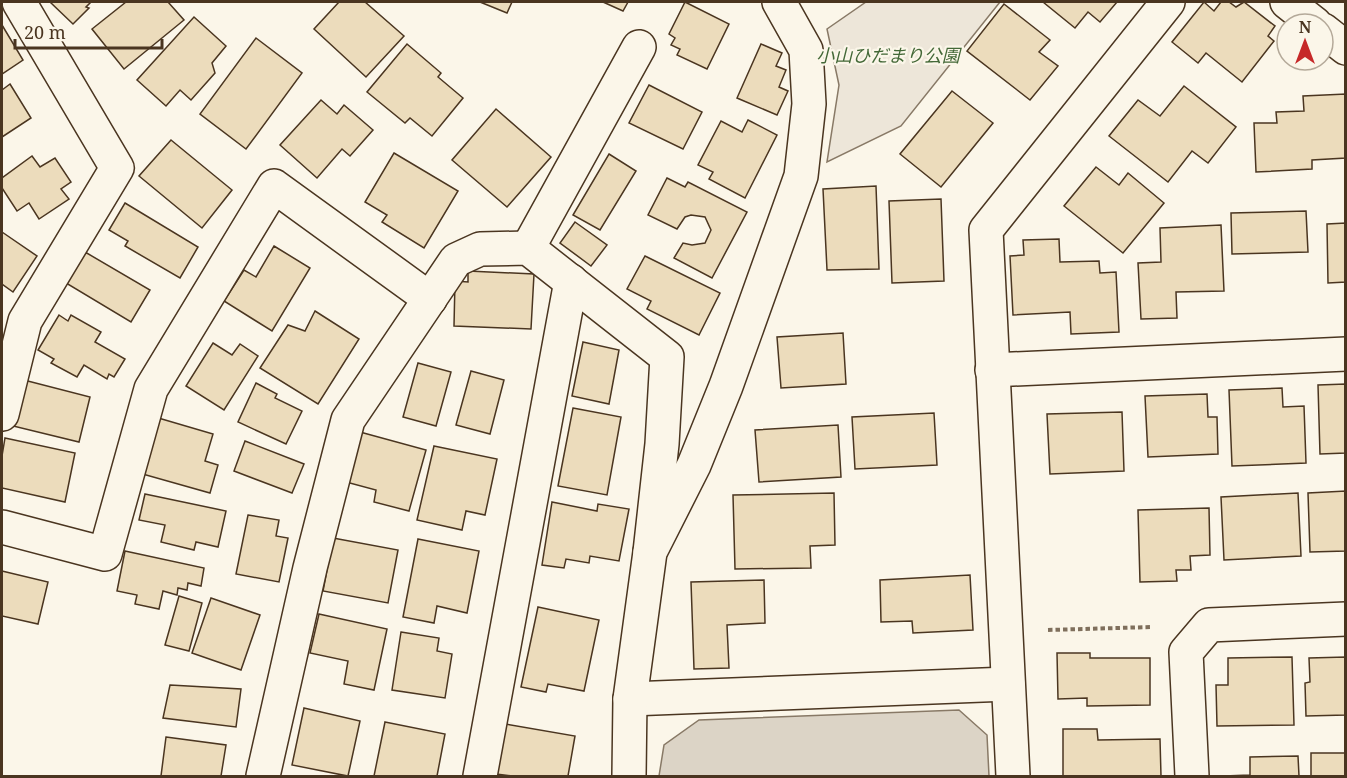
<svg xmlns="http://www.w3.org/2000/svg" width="1347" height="778" font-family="'Noto Serif','Noto Sans JP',serif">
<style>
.green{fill:#ede6d9;stroke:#887966;stroke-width:1.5}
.water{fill:#dcd4c6;stroke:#887966;stroke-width:1.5}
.building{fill:#ecdcbc;stroke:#4a3520;stroke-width:1.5}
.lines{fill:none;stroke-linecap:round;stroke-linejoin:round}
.minor-casing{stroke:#4a3520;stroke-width:36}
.path{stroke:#7f6f5c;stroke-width:4;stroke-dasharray:4.5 3;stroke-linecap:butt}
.minor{stroke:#fbf6e9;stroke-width:33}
.labels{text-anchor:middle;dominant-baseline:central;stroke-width:4.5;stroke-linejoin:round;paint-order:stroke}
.park-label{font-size:18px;font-style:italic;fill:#436837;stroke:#fbf6e9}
</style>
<rect width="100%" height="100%" fill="#fbf6e9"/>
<path class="green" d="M866,2h134l-99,124 -74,36 12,-77 -12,-56z"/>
<path class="water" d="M959,710l28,25 2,41h-330l5,-31 35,-25z"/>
<g class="building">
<path d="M50,2h41l-5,5 3,1 -16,16z"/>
<path d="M126,2h42l16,18 -60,49 -32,-40z"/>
<path d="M339,2h26l39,34 -38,41 -52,-48z"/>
<path d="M480,2h32l-5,11z"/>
<path d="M603,2h25l-5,9z"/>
<path d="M685,2l44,22 -22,45 -30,-14 3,-6 -9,-4 4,-7 -6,-4z"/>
<path d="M1043,2h74l-17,20 -12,-10 -13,16z"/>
<path d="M1204,2l10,9 7,-9h8l7,5 8,-5 31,24 -7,10 6,5 -32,41 -36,-29 -8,10 -26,-21z"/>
<path d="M1004,4l46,36 -11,12 19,14 -28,34 -63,-49z"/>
<path d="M194,17l32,29 -14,17 3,10 -24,27 -11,-10 -14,16 -29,-26z"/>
<path d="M2,25l21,35 -21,14z"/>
<path d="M256,38l46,35 -56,76 -46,-35z"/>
<path d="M407,44l34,29 -3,4 25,21 -31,38 -22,-18 -5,5 -38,-31z"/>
<path d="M761,44l21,9 -6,13 10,4 -7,17 9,4 -11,24 -40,-17z"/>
<path d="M10,84l21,34 -29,19v-47z"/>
<path d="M649,85l53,27 -19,37 -54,-26z"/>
<path d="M1184,86l52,41 -28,36 -16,-12 -24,31 -59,-46 29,-36 22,16z"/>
<path d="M952,91l41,32 -52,64 -41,-33z"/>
<path d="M1346,94v64l-34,2v9l-56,3 -2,-49h23l-1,-11 28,-1 -1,-15z"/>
<path d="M321,100l16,14 7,-9 29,25 -23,26 -8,-7 -25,29 -37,-33z"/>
<path d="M496,109l55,48 -44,50 -55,-47z"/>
<path d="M748,120l29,15 -32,63 -36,-19 4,-7 -15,-7 23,-44 21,11z"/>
<path d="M171,140l61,50 -30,38 -63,-52z"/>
<path d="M394,153l64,38 -34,57 -42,-26 5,-7 -22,-13z"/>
<path d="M609,154l27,17 -36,59 -27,-15z"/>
<path d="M32,156l8,11 15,-9 16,24 -10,7 8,10 -30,20 -10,-16 -12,8 -15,-23v-10z"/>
<path d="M1096,167l23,18 9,-12 36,30 -41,50 -59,-47z"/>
<path d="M667,178l18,9 3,-5 59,30 -35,66 -38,-20 9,-15 9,2 13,-2 6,-13 -6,-13 -14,-2 -6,2 -8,12 -29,-14z"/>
<path d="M876,186l3,83 -52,1 -4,-81z"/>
<path d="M941,199l3,82 -52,2 -3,-82z"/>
<path d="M125,203l73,44 -18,31 -55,-32 3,-5 -19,-11z"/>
<path d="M1306,211l2,41 -76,2 -1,-41z"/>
<path d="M575,222l32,23 -16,21 -31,-23z"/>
<path d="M1346,223v59l-18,1 -1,-59z"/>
<path d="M1221,225l3,66 -48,1 1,26 -36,1 -3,-56 23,-1 -1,-34z"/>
<path d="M2,232l35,24 -24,36 -11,-8z"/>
<path d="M1059,239l1,23 39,-1 1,12 16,-1 3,60 -48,2 -1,-22 -57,3 -3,-59 14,-1 -1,-15z"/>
<path d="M274,246l36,22 -38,63 -48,-30 20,-31 12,7z"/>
<path d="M85,252l65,38 -19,32 -65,-39z"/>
<path d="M645,256l75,37 -21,42 -52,-26 4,-8 -24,-12z"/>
<path d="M468,271l66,3 -3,55 -77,-3 1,-45 13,1z"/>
<path d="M315,311l44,28 -41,65 -58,-36 28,-43 17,6z"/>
<path d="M59,315l9,6 3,-6 30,17 -6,10 30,17 -11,18 -5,-3 -2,5 -23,-14 -7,12 -26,-14 3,-4 -16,-9z"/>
<path d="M843,333l3,51 -65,4 -4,-51z"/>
<path d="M583,342l36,8 -10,54 -37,-8z"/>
<path d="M213,343l19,12 8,-11 18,12 -34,54 -38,-24z"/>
<path d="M418,363l33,9 -15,54 -33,-9z"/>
<path d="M471,371l33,9 -14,54 -34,-9z"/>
<path d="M20,379l70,18 -11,45 -70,-17z"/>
<path d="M256,383l21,11 -2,4 27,13 -16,33 -48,-22z"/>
<path d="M1346,384v69l-26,1 -2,-69z"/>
<path d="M1282,388l1,19 21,-1 2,57 -74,3 -3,-76z"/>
<path d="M1207,394l1,23h9l1,37 -70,3 -3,-61z"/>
<path d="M573,408l48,9 -14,78 -49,-9z"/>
<path d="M1122,412l2,59 -74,3 -3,-60z"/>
<path d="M934,413l3,52 -82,4 -3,-52z"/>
<path d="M155,417l58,17 -8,27 13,4 -8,28 -71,-20z"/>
<path d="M838,425l3,52 -82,5 -4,-52z"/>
<path d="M360,432l66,18 -17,61 -35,-9 2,-12 -30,-8z"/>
<path d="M5,438l70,15 -10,49 -63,-14v-32z"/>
<path d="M245,441l59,23 -12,29 -58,-22z"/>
<path d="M434,446l63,13 -12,56 -19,-4 -4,19 -45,-10z"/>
<path d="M1346,491v60l-36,1 -2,-59z"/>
<path d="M834,493l1,52 -25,1 1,22 -76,1 -2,-74z"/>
<path d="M1298,493l3,63 -77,4 -3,-63z"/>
<path d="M145,494l81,17 -8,36 -22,-5 -2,8 -33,-8 4,-17 -26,-5z"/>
<path d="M552,502l45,9 1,-7 31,5 -10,52 -29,-5 -1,7 -23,-4 -2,9 -22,-3z"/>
<path d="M1209,508l1,47 -20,1 1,14h-15l1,11 -37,1 -2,-72z"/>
<path d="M248,515l31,5 -3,16 12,2 -9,44 -43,-8z"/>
<path d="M333,538l65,12 -10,53 -65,-12z"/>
<path d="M418,539l61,12 -12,62 -30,-7 -3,17 -31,-6z"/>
<path d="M125,551l79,17 -3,18 -13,-3 -1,7 -9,-2 -1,7 -14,-4 -4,18 -24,-5 2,-9 -20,-4z"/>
<path d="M2,571l46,11 -10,42 -36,-8z"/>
<path d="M970,575l3,55 -60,3 -1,-12 -31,1 -1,-42z"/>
<path d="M764,580l1,43 -38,2 2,43 -35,1 -3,-87z"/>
<path d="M179,596l23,7 -13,48 -24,-6z"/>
<path d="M211,598l49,17 -19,55 -49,-17z"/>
<path d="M538,607l61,13 -15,71 -36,-7 -2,8 -25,-5z"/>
<path d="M319,614l68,15 -13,61 -30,-6 4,-23 -38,-8z"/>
<path d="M401,632l38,6 -2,13 15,3 -7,44 -53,-8z"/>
<path d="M1057,653h33v5h60v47l-63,1v-8l-29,1z"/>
<path d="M1292,657l2,68 -77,1 -1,-41h12v-27z"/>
<path d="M1346,657v58l-40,1 -1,-33 5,-1 -1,-24z"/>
<path d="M170,685l71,4 -5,38 -73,-9z"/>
<path d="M304,708l56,13 -12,55 -56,-11z"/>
<path d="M385,722l60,12 -8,42h-63z"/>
<path d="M505,724l70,12 -7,40h-55l-17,-2z"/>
<path d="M1063,729h34l1,11 62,-1 1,37h-98z"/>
<path d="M166,737l60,8 -5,31h-60z"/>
<rect x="1311" y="753" width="35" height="23"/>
<path d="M1298,756l1,20h-75l26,-1v-18z"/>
</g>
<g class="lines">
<defs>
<g id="minor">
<path d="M1287,2l28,22"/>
<path d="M1323,30l23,18"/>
<path d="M528,248l111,-201"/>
<path d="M992,370l354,-16"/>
<path d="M2,414l23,-93 92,-153 -98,-166"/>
<path d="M2,527l103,27 46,-165 123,-203 156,113"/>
<path d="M630,699l378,-15"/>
<path d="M263,776l47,-208 38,-148 108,-160 24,-11 48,-1 139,109 -5,87 -12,108"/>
<path d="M480,776l91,-495"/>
<path d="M629,776l1,-77 20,-147 44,-87 32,-79 75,-210 8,-72 -3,-54 -27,-48"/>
<path d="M1013,776l-27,-546 182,-228"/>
<path d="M1192,776l-6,-124 23,-27 137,-6"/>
</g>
</defs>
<use href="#minor" class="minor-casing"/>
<path class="path" d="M1048,630l104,-3"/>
<use href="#minor" class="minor"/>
</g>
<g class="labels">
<g class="park-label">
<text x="888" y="55">小山ひだまり公園</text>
</g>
</g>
<rect width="1347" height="778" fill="none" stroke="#4a3520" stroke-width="6"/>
<g transform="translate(1305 42)"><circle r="28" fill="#fbf6e9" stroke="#b4a999" stroke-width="1.5"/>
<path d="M0-4.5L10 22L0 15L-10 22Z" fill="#c62828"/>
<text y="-9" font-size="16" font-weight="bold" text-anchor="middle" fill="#4a3520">N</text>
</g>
<path d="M15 39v9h147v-9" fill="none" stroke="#4a3520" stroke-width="3"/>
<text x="24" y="39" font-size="18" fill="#4a3520" stroke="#fbf6e9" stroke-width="4.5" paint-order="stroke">20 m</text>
</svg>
